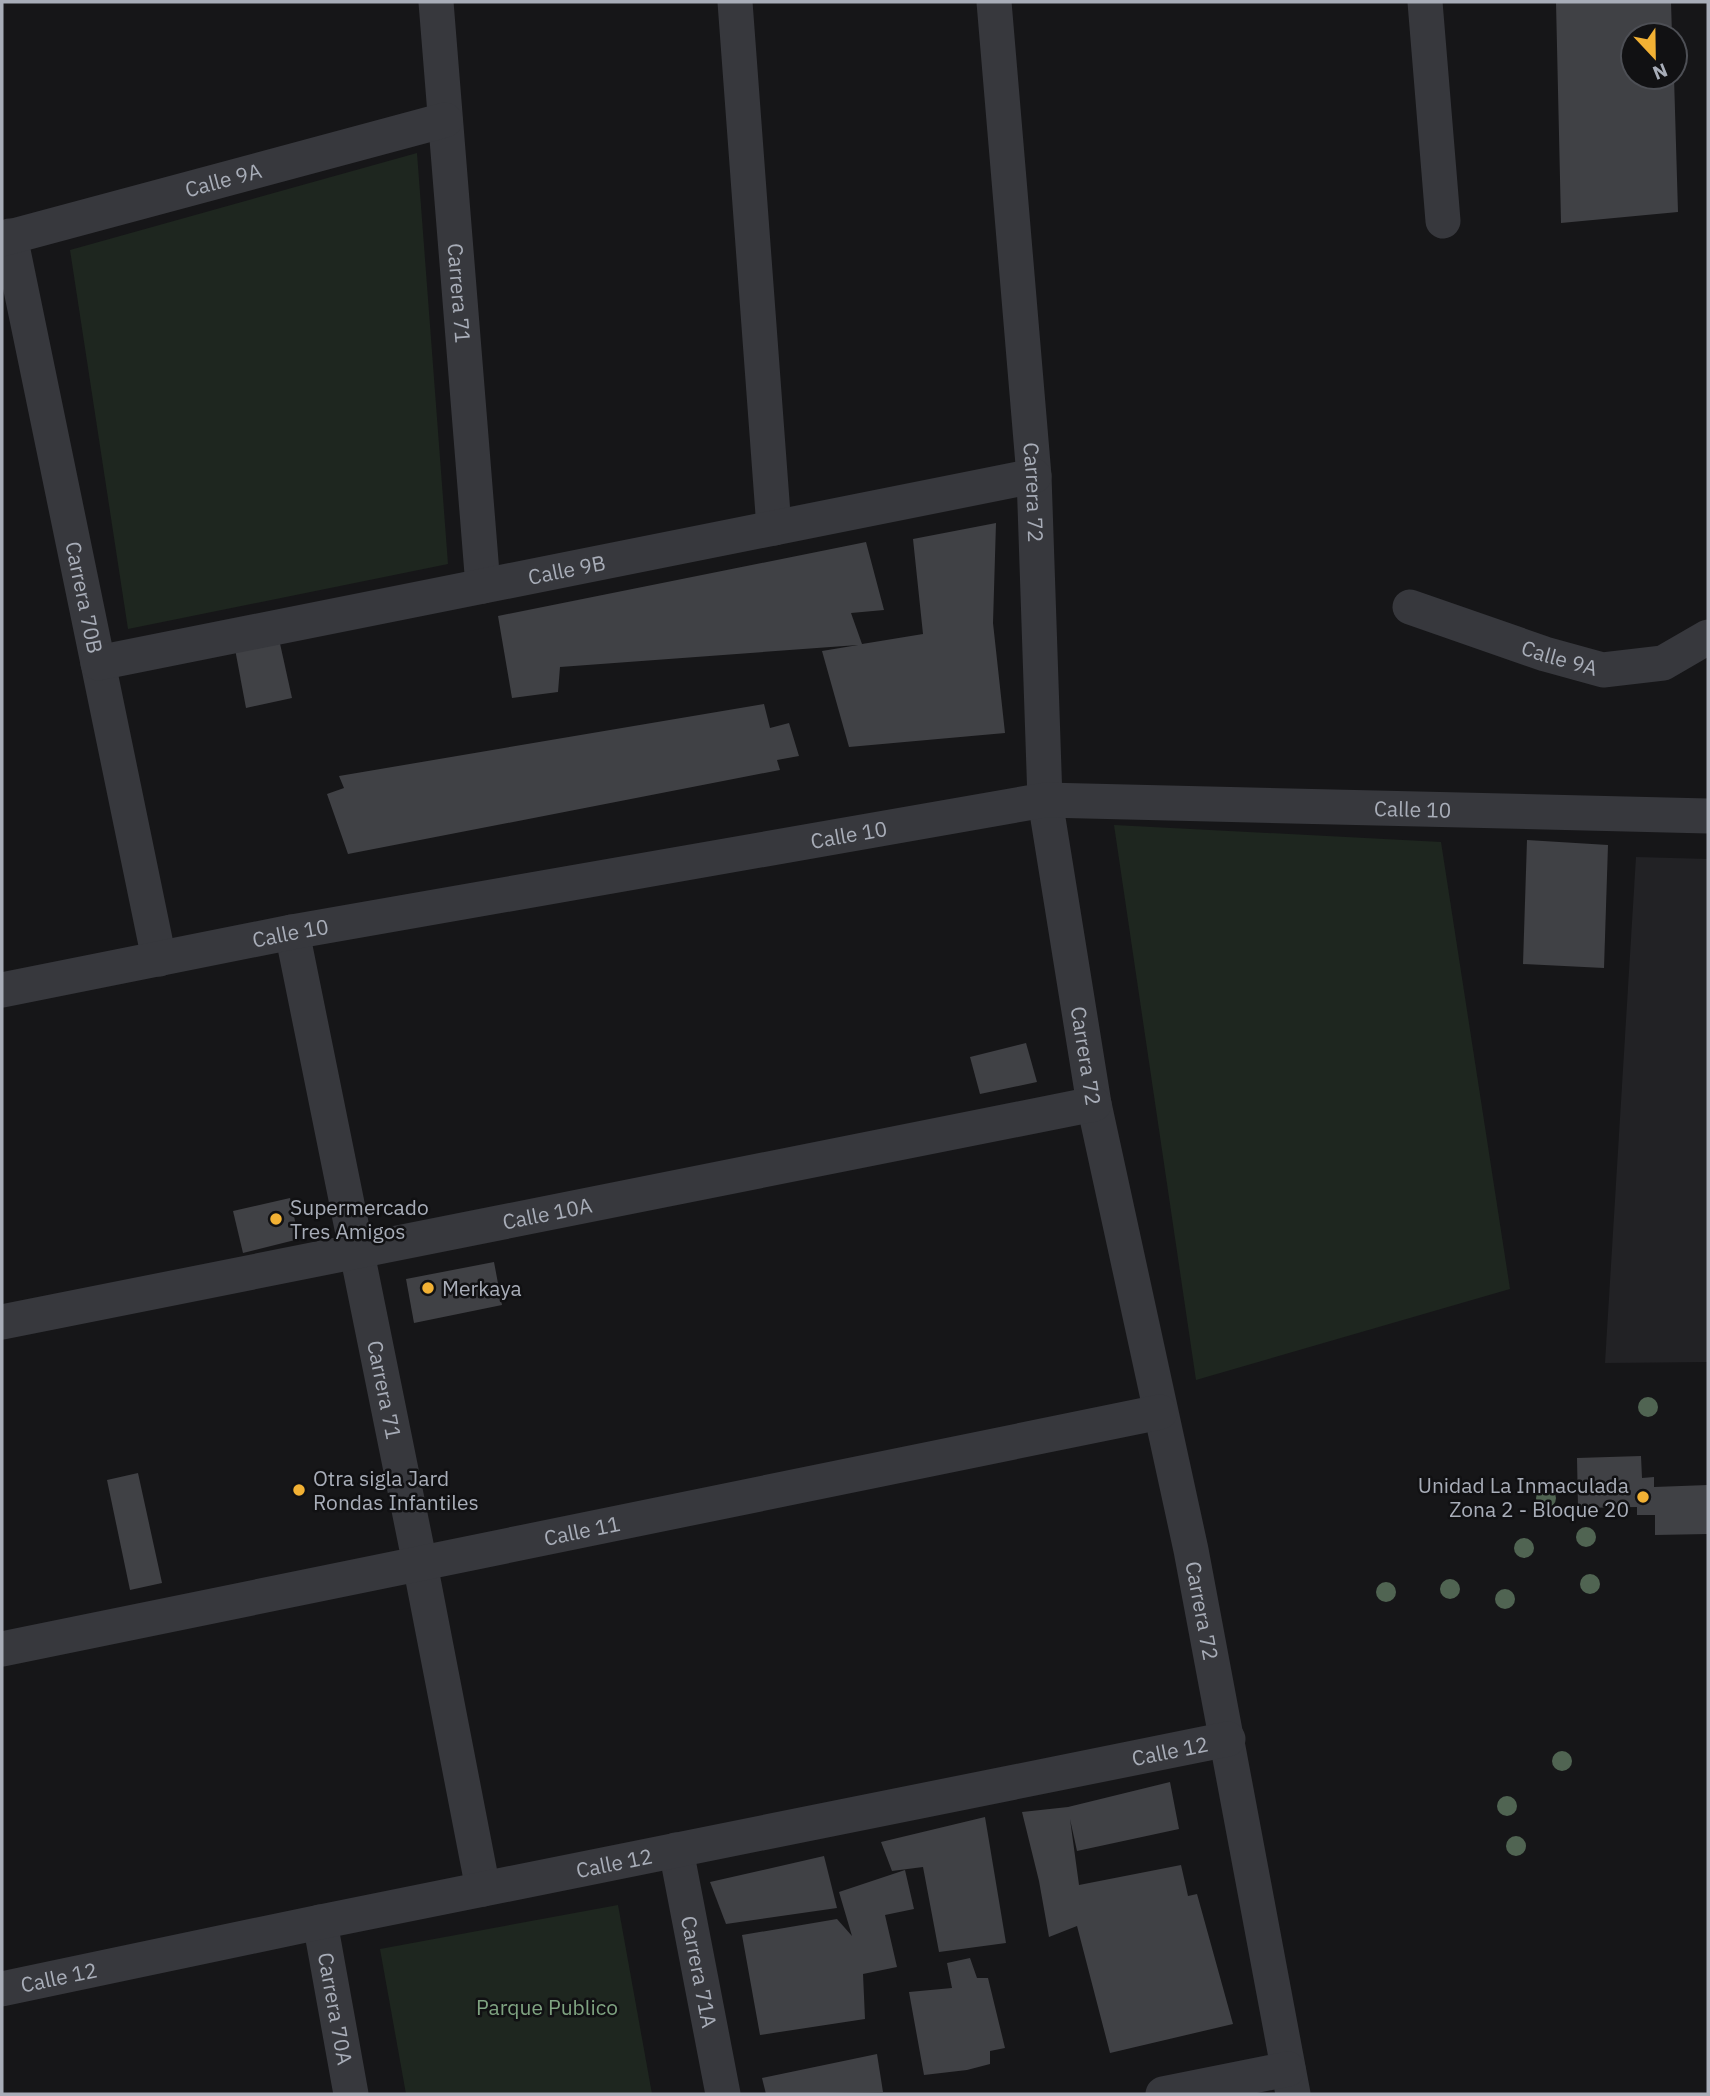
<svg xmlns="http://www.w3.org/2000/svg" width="1710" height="2096" font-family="'IBM Plex Sans',sans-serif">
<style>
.built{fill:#222225}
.green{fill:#1e261f}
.building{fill:#404145}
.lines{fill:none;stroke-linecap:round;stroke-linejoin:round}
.street{stroke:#37383d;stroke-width:35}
.tree{fill:#506452}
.poi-dot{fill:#f2b134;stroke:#111113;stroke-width:2.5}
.labels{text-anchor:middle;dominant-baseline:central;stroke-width:5;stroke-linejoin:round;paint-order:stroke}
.street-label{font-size:21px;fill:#a8adb8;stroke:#111113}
.poi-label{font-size:21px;fill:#a8adb8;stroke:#111113;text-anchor:start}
.park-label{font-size:21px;fill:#7fa381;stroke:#111113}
</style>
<rect width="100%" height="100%" fill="#161618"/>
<path class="built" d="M1636,857l72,2v503l-103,1z"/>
<g class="green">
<path d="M417,153l31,411 -320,65 -58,-379z"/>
<path d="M1114,825l327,17 69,447 -314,91z"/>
<path d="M618,1905l34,189h-246l-26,-145z"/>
</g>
<g class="building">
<path d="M1556,2h115l1,33h-39v42h41l4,135 -117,11z"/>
<path d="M996,523l-3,100 12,110 -156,14 -27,-96 36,-6 -298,22 -2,25 -46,6 -14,-82 368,-74 18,68 -33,3 11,31 61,-10 -10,-95z"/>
<path d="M279,639l13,59 -46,10 -11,-59z"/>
<path d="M764,704l6,24 19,-5 10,33 -22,4 3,10 -432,84 -21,-60 17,-6 -5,-12z"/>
<path d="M1527,840l81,5 -4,123 -81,-4z"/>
<path d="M1026,1043l11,39 -57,12 -10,-37z"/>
<path d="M290,1198l9,41 -56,14 -10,-42z"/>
<path d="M494,1262l8,43 -88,18 -8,-44z"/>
<path d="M1641,1456l1,22 12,-1v10l54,-2v49l-53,1v-20h-18v-8l-59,1 -1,-50z"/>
<path d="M138,1473l24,110 -32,7 -23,-110z"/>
<path d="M1170,1782l9,47 -102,22 -7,-32 9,66 102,-20 7,31 9,-2 36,130 -123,29 -33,-127 -28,11 -10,-56 -17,-69 46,-5z"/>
<path d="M985,1817l21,126 -67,9 -16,-85 -31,4 -11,-29z"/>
<path d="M824,1856l13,52 -111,16 -16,-42z"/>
<path d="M905,1870l9,39 -29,6 12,52 -34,7 2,45 -105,16 -18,-100 95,-16 15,17 -13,-44z"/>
<path d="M970,1958l7,20h11l17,70 -15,3v13l-23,6 -43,5 -15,-83 43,-4 -5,-25z"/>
<path d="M877,2054l6,38 -117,2 -4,-16z"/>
</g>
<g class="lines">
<g class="street">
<path id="s1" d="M436,2l47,584"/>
<path d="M735,2l39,526"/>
<path id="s2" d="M994,2l40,474 11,324 49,304 97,446 102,544"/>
<path d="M1425,2l18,219"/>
<path id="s3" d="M10,236l149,723"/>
<path id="s4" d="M2,239l443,-119"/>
<path id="s5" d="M1410,607l135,47 58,16 60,-7 45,-26"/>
<path id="s6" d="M98,663l936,-187"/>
<path id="s7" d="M292,932l128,632 63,325"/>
<path id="s8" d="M2,990l290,-58 753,-132 663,16"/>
<path id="s9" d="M2,1322l1092,-218"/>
<path id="s10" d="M2,1649l1158,-237"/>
<path id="s11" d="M676,1850l47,244"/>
<path id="s12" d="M320,1922l31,172"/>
<path id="s13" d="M2,1989l318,-67 908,-183"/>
<path d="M1163,2094l125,-25"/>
</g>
</g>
<g class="tree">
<circle cx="1648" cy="1407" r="10"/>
<circle cx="1546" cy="1498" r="10"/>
<circle cx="1586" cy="1537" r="10"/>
<circle cx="1524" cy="1548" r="10"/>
<circle cx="1590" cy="1584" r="10"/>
<circle cx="1450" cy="1589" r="10"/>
<circle cx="1386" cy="1592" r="10"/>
<circle cx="1505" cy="1599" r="10"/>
<circle cx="1562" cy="1761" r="10"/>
<circle cx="1507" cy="1806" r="10"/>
<circle cx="1516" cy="1846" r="10"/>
</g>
<g class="poi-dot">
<circle cx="276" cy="1219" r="7"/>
<circle cx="428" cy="1288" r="7"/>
<circle cx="299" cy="1490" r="7"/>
<circle cx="1643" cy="1497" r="7"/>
</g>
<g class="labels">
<g class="street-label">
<text stroke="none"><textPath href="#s4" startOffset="229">Calle 9A</textPath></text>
<text stroke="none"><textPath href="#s1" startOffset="292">Carrera 71</textPath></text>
<text stroke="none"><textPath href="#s2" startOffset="492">Carrera 72</textPath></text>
<text stroke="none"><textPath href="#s6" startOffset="478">Calle 9B</textPath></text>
<text stroke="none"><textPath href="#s3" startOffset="369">Carrera 70B</textPath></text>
<text stroke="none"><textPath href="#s5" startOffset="158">Calle 9A</textPath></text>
<text stroke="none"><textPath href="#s8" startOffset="1428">Calle 10</textPath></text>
<text stroke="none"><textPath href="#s8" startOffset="861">Calle 10</textPath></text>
<text stroke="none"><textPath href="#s8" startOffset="294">Calle 10</textPath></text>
<text stroke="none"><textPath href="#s2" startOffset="1059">Carrera 72</textPath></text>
<text stroke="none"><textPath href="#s9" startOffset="556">Calle 10A</textPath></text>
<text stroke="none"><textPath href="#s7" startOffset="467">Carrera 71</textPath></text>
<text stroke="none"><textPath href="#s10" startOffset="592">Calle 11</textPath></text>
<text stroke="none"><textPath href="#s2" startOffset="1626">Carrera 72</textPath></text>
<text stroke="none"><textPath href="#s13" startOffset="1192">Calle 12</textPath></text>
<text stroke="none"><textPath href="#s13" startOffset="625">Calle 12</textPath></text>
<text stroke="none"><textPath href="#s11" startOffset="124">Carrera 71A</textPath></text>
<text stroke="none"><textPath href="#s13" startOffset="58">Calle 12</textPath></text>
<text stroke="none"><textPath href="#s12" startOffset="88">Carrera 70A</textPath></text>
</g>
<g class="poi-label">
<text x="290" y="1207">Supermercado<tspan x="290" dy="24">Tres Amigos</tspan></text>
<text x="442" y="1288">Merkaya</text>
<text x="313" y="1478">Otra sigla Jard<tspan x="313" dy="24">Rondas Infantiles</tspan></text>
<text x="1629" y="1485" text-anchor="end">Unidad La Inmaculada<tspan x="1629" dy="24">Zona 2 - Bloque 20</tspan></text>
</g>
<g class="park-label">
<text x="547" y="2007">Parque Publico</text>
</g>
</g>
<rect width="1710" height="2096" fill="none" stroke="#a8adb8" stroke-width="7"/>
<g transform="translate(1654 56) rotate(158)"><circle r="33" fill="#111113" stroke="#4d4f55" stroke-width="2"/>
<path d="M0-5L12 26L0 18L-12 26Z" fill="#f2b134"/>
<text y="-10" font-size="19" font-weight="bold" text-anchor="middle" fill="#a8adb8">N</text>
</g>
</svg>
